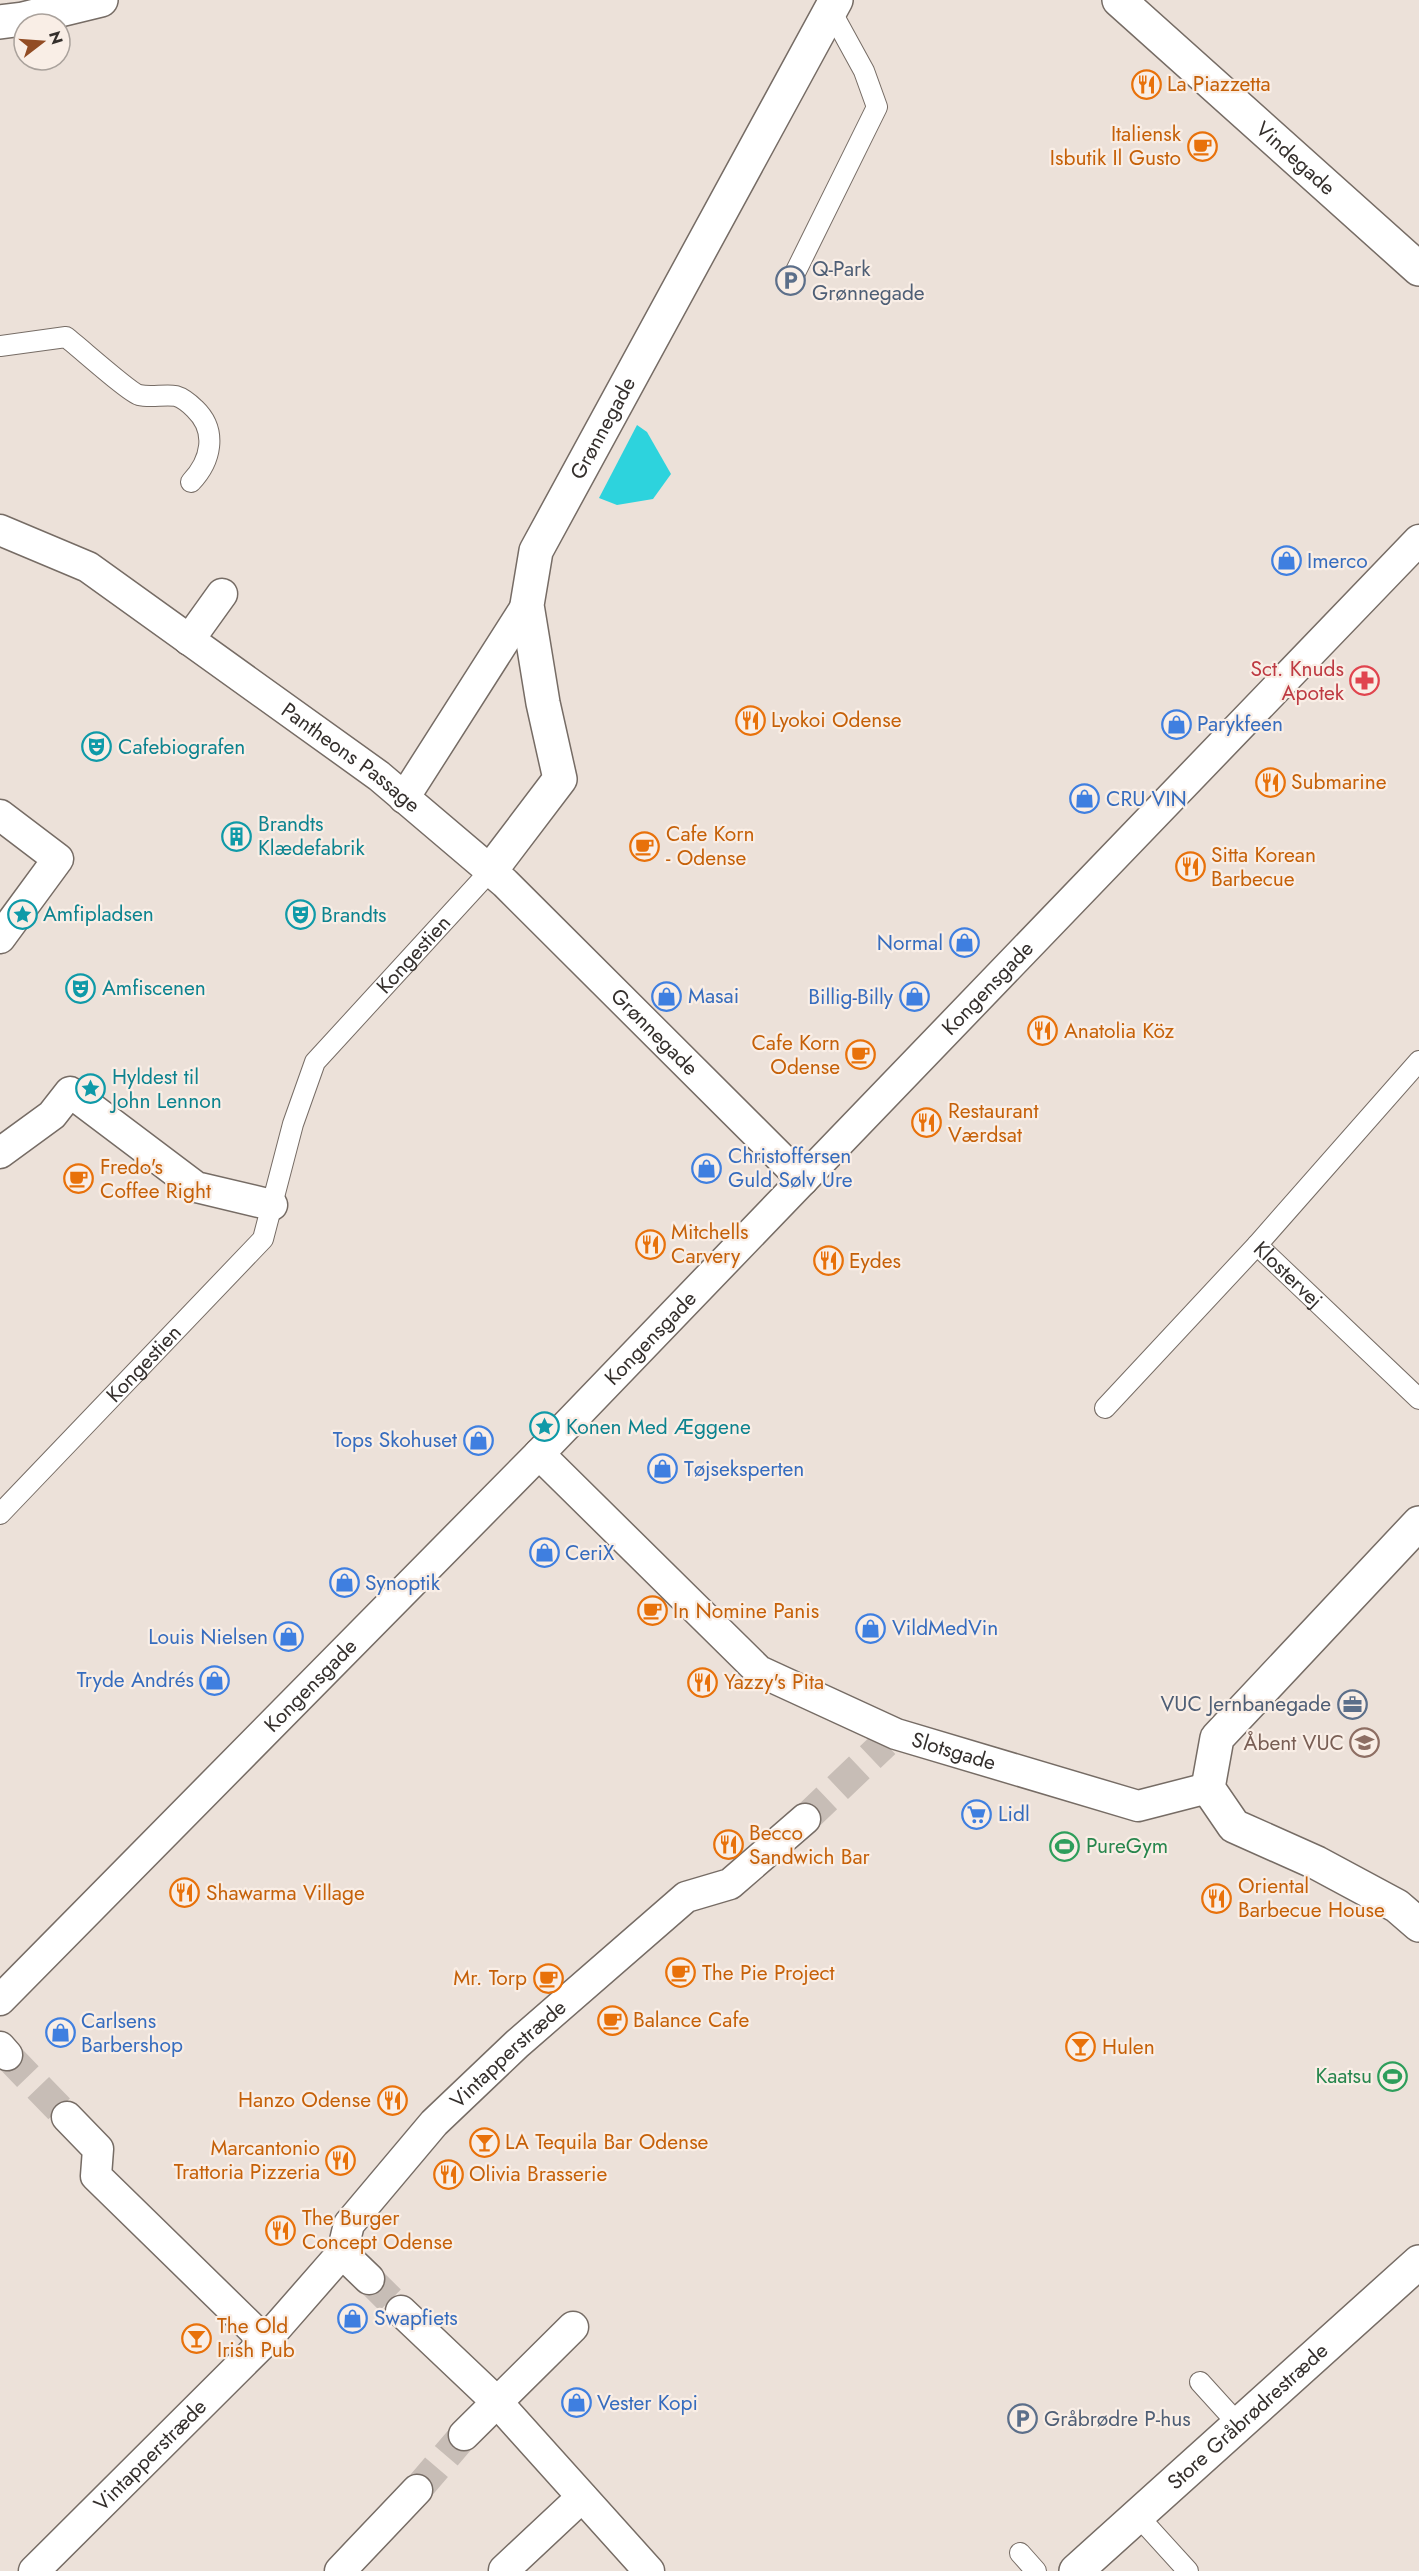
<svg xmlns="http://www.w3.org/2000/svg" width="1419" height="2571" font-family="Jost,sans-serif">
<style>
.water{fill:#2dd3dd}
.lines{fill:none;stroke-linecap:round;stroke-linejoin:round}
.pedestrian-tunnel{stroke:#c7bdb6;stroke-width:30;stroke-dasharray:30 15;stroke-linecap:butt}
.service-casing{stroke:#766c65;stroke-width:22}
.pedestrian-casing{stroke:#766c65;stroke-width:33}
.minor-casing{stroke:#766c65;stroke-width:36}
.service{stroke:#fff;stroke-width:20}
.pedestrian{stroke:#fff;stroke-width:30}
.minor{stroke:#fff;stroke-width:33}
.labels{text-anchor:middle;dominant-baseline:central;stroke-width:4.5;stroke-linejoin:round;paint-order:stroke}
.food-label{font-size:21px;fill:#c56008;stroke:#f9eee6;text-anchor:start}
.street-label{font-size:21px;fill:#342f2c;stroke:#f9eee6}
.service-label{font-size:21px;fill:#4e5e75;stroke:#f9eee6;text-anchor:start}
.shop-label{font-size:21px;fill:#366cbe;stroke:#f9eee6;text-anchor:start}
.health-label{font-size:21px;fill:#be3a42;stroke:#f9eee6;text-anchor:end}
.culture-label{font-size:21px;fill:#0d838f;stroke:#f9eee6;text-anchor:start}
.education-label{font-size:21px;fill:#785e54;stroke:#f9eee6;text-anchor:end}
.leisure-label{font-size:21px;fill:#27864d;stroke:#f9eee6;text-anchor:start}
</style>
<rect width="100%" height="100%" fill="#ece1d9"/>
<path class="water" d="M637,425l10,7 24,42 -18,25 -36,6 -18,-7z"/>
<g class="lines">
<g class="pedestrian-tunnel">
<path d="M805,1819l80,-76"/>
<path d="M7,2055l60,62"/>
<path d="M369,2279l32,32"/>
<path d="M417,2490l47,-55"/>
</g>
<defs>
<g id="service">
<path d="M791,281l86,-174 -13,-36 -34,-62"/>
<path d="M0,346l66,-9c13,10 63,55 73,58 12,3 25,-1 37,1 7,2 14,8 19,13 23,22 16,52 -4,73"/>
<path id="s1" d="M1419,1061l-162,184 162,154"/>
<path d="M1105,1408l152,-163"/>
<path id="s2" d="M0,1514l263,-275 30,-115 22,-62 176,-192"/>
<path d="M1200,2382l39,43"/>
<path d="M1138,2516l50,55"/>
<path d="M1020,2553l16,18"/>
</g>
<g id="pedestrian">
<path id="s3" d="M0,530l88,37 291,209 126,107 298,297"/>
<path d="M189,640l33,-46"/>
<path d="M404,798l123,-193"/>
<path d="M0,815l58,44 -58,79"/>
<path d="M0,1153l52,-38 18,-23 126,95 76,18"/>
<path id="s4" d="M539,1454l220,217 137,63 242,72 70,-18"/>
<path id="s5" d="M0,2000l539,-546 880,-914"/>
<path d="M0,2047l7,8"/>
<path d="M67,2117l31,32 -2,27 169,165"/>
<path d="M342,2253l27,26"/>
<path d="M401,2311l96,91 152,169"/>
<path d="M464,2435l109,-108"/>
<path d="M504,2570l78,-73"/>
<path id="s6" d="M34,2571l231,-230 77,-88 7,-29 85,-101 83,-79 169,-147 44,-13 75,-65"/>
<path d="M340,2571l77,-81"/>
</g>
<g id="minor">
<path id="s7" d="M1119,0l300,269"/>
<path d="M0,22l23,-3 78,-19"/>
<path id="s8" d="M491,870l69,-91 -17,-76 -16,-98 9,-54 300,-551"/>
<path d="M1419,1523l-202,215 -9,50 26,38 83,37 80,43 22,19"/>
<path id="s9" d="M1076,2571l343,-309"/>
</g>
</defs>
<use href="#service" class="service-casing"/>
<use href="#pedestrian" class="pedestrian-casing"/>
<use href="#minor" class="minor-casing"/>
<use href="#service" class="service"/>
<use href="#pedestrian" class="pedestrian"/>
<use href="#minor" class="minor"/>
</g>
<defs>
<symbol id="restaurant-ring" viewBox="-11 -11 22 22"><circle r="9.5" fill="#f9eee6" stroke="#e8710a" stroke-width="1.5"/><path d="M-5-6h1v4h1v-4h1v4h1v-4h1v5L-1.5 .5V6h-2V.5L-5-1ZM5-6V6H3V1.5H1.5Q1.5-4 5-6Z" fill="#e8710a"/></symbol>
<symbol id="cafe-ring" viewBox="-11 -11 22 22"><circle r="9.5" fill="#f9eee6" stroke="#e8710a" stroke-width="1.5"/><path d="M-5.5-4.5H6V0H3Q3 3.5 0 3.5H-2.5Q-5.5 3.5-5.5 0ZM3-3.2v2h1.7v-2ZM-6 4.5H4V6H-6Z" fill="#e8710a"/></symbol>
<symbol id="parking-ring" viewBox="-11 -11 22 22"><circle r="9.5" fill="#f9eee6" stroke="#5c6f8a" stroke-width="1.5"/><path d="M-3.5-5.5H1a3.5 3.5 0 0 1 0 7H-1V5.5H-3.5ZM-1-3.4V-.6H.8a1.4 1.4 0 0 0 0-2.8Z" fill="#5c6f8a"/></symbol>
<symbol id="shop-ring" viewBox="-11 -11 22 22"><circle r="9.5" fill="#f9eee6" stroke="#3f7fe0" stroke-width="1.5"/><path d="M-5-2.5h2.3a2.7 3.5 0 0 1 5.4 0H5L5.5 6h-11ZM-1.5-2.5h3a1.5 2.3 0 0 0-3 0Z" fill="#3f7fe0"/></symbol>
<symbol id="pharmacy-ring" viewBox="-11 -11 22 22"><circle r="9.5" fill="#f9eee6" stroke="#e0444e" stroke-width="1.5"/><path d="M-2-6h4v4h4v4h-4v4h-4v-4h-4v-4h4Z" fill="#e0444e"/></symbol>
<symbol id="theatre-ring" viewBox="-11 -11 22 22"><circle r="9.5" fill="#f9eee6" stroke="#0f9aa8" stroke-width="1.5"/><path d="M-5-5.5Q0-4 5-5.5V0Q5 5 0 6Q-5 5-5 0ZM-3.3-2.5H-1v1.5H-3.3ZM1-2.5H3.3v1.5H1ZM-2.8 1Q0 5.5 2.8 1Z" fill="#0f9aa8"/></symbol>
<symbol id="building-ring" viewBox="-11 -11 22 22"><circle r="9.5" fill="#f9eee6" stroke="#0f9aa8" stroke-width="1.5"/><path d="M-4-6H4V6H1V3H-1V6H-4ZM-2.5-4.3h1.7v1.8h-1.7ZM.8-4.3h1.7v1.8H.8ZM-2.5-1h1.7V.8h-1.7ZM.8-1h1.7V.8H.8Z" fill="#0f9aa8"/></symbol>
<symbol id="sight-ring" viewBox="-11 -11 22 22"><circle r="9.5" fill="#f9eee6" stroke="#0f9aa8" stroke-width="1.5"/><path d="M0-6L1.8-2.2L6-1.7L2.9 1.2L3.7 5.4L0 3.3L-3.7 5.4L-2.9 1.2L-6-1.7L-1.8-2.2Z" fill="#0f9aa8"/></symbol>
<symbol id="office-ring" viewBox="-11 -11 22 22"><circle r="9.5" fill="#f9eee6" stroke="#5c6f8a" stroke-width="1.5"/><path d="M-6-3h4V-5.5h4V-3h4V5H-6ZM-1-4.5V-3h2v-1.5ZM-6 0V1H6V0Z" fill="#5c6f8a"/></symbol>
<symbol id="university-ring" viewBox="-11 -11 22 22"><circle r="9.5" fill="#f9eee6" stroke="#8d6e63" stroke-width="1.5"/><path d="M0-5L7-2L0 1L-7-2ZM-4 1L0 2.5L4 1V4Q0 6-4 4Z" fill="#8d6e63"/></symbol>
<symbol id="supermarket-ring" viewBox="-11 -11 22 22"><circle r="9.5" fill="#f9eee6" stroke="#3f7fe0" stroke-width="1.5"/><path d="M-6-5.5h2.5l.6 2H6L4.5 2H-2.5L-4.4-4H-6ZM-1.5 3.2a1.3 1.3 0 1 0 .1 0ZM3 3.2a1.3 1.3 0 1 0 .1 0Z" fill="#3f7fe0"/></symbol>
<symbol id="stadium-ring" viewBox="-11 -11 22 22"><circle r="9.5" fill="#f9eee6" stroke="#2e9e5b" stroke-width="1.5"/><path d="M0-5a6.5 5 0 1 0 0 10a6.5 5 0 1 0 0-10ZM-3.5-1.8h7v3.6h-7Z" fill="#2e9e5b"/></symbol>
<symbol id="bar-ring" viewBox="-11 -11 22 22"><circle r="9.5" fill="#f9eee6" stroke="#e8710a" stroke-width="1.5"/><path d="M-6-5H6L.8 .8V4.5H3.5V6h-7V4.5H-.8V.8Z" fill="#e8710a"/></symbol>
</defs>
<g fill-rule="evenodd">
<use href="#restaurant-ring" x="1130" y="68" width="33" height="33"/>
<use href="#cafe-ring" x="1186" y="130" width="33" height="33"/>
<use href="#parking-ring" x="774" y="264" width="33" height="33"/>
<use href="#shop-ring" x="1270" y="544" width="33" height="33"/>
<use href="#pharmacy-ring" x="1348" y="664" width="33" height="33"/>
<use href="#restaurant-ring" x="734" y="704" width="33" height="33"/>
<use href="#shop-ring" x="1160" y="708" width="33" height="33"/>
<use href="#theatre-ring" x="80" y="730" width="33" height="33"/>
<use href="#restaurant-ring" x="1254" y="766" width="33" height="33"/>
<use href="#shop-ring" x="1068" y="782" width="33" height="33"/>
<use href="#building-ring" x="220" y="820" width="33" height="33"/>
<use href="#cafe-ring" x="628" y="830" width="33" height="33"/>
<use href="#restaurant-ring" x="1174" y="850" width="33" height="33"/>
<use href="#sight-ring" x="6" y="898" width="33" height="33"/>
<use href="#theatre-ring" x="284" y="898" width="33" height="33"/>
<use href="#shop-ring" x="948" y="926" width="33" height="33"/>
<use href="#theatre-ring" x="64" y="972" width="33" height="33"/>
<use href="#shop-ring" x="650" y="980" width="33" height="33"/>
<use href="#shop-ring" x="898" y="980" width="33" height="33"/>
<use href="#restaurant-ring" x="1026" y="1014" width="33" height="33"/>
<use href="#cafe-ring" x="844" y="1038" width="33" height="33"/>
<use href="#sight-ring" x="74" y="1072" width="33" height="33"/>
<use href="#restaurant-ring" x="910" y="1106" width="33" height="33"/>
<use href="#shop-ring" x="690" y="1152" width="33" height="33"/>
<use href="#cafe-ring" x="62" y="1162" width="33" height="33"/>
<use href="#restaurant-ring" x="634" y="1228" width="33" height="33"/>
<use href="#restaurant-ring" x="812" y="1244" width="33" height="33"/>
<use href="#sight-ring" x="528" y="1410" width="33" height="33"/>
<use href="#shop-ring" x="462" y="1424" width="33" height="33"/>
<use href="#shop-ring" x="646" y="1452" width="33" height="33"/>
<use href="#shop-ring" x="528" y="1536" width="33" height="33"/>
<use href="#shop-ring" x="328" y="1566" width="33" height="33"/>
<use href="#cafe-ring" x="636" y="1594" width="33" height="33"/>
<use href="#shop-ring" x="854" y="1612" width="33" height="33"/>
<use href="#shop-ring" x="272" y="1620" width="33" height="33"/>
<use href="#shop-ring" x="198" y="1664" width="33" height="33"/>
<use href="#restaurant-ring" x="686" y="1666" width="33" height="33"/>
<use href="#office-ring" x="1336" y="1688" width="33" height="33"/>
<use href="#university-ring" x="1348" y="1726" width="33" height="33"/>
<use href="#supermarket-ring" x="960" y="1798" width="33" height="33"/>
<use href="#restaurant-ring" x="712" y="1828" width="33" height="33"/>
<use href="#stadium-ring" x="1048" y="1830" width="33" height="33"/>
<use href="#restaurant-ring" x="168" y="1876" width="33" height="33"/>
<use href="#restaurant-ring" x="1200" y="1882" width="33" height="33"/>
<use href="#cafe-ring" x="664" y="1956" width="33" height="33"/>
<use href="#cafe-ring" x="532" y="1962" width="33" height="33"/>
<use href="#cafe-ring" x="596" y="2004" width="33" height="33"/>
<use href="#shop-ring" x="44" y="2016" width="33" height="33"/>
<use href="#bar-ring" x="1064" y="2030" width="33" height="33"/>
<use href="#stadium-ring" x="1376" y="2060" width="33" height="33"/>
<use href="#restaurant-ring" x="376" y="2084" width="33" height="33"/>
<use href="#bar-ring" x="468" y="2126" width="33" height="33"/>
<use href="#restaurant-ring" x="324" y="2144" width="33" height="33"/>
<use href="#restaurant-ring" x="432" y="2158" width="33" height="33"/>
<use href="#restaurant-ring" x="264" y="2214" width="33" height="33"/>
<use href="#shop-ring" x="336" y="2302" width="33" height="33"/>
<use href="#bar-ring" x="180" y="2322" width="33" height="33"/>
<use href="#shop-ring" x="560" y="2386" width="33" height="33"/>
<use href="#parking-ring" x="1006" y="2402" width="33" height="33"/>
</g>
<g class="labels">
<g class="food-label">
<text x="1167" y="84">La Piazzetta</text>
<text x="1181" y="134" text-anchor="end">Italiensk<tspan x="1181" dy="24">Isbutik Il Gusto</tspan></text>
<text x="771" y="720">Lyokoi Odense</text>
<text x="1291" y="782">Submarine</text>
<text x="666" y="834">Cafe Korn<tspan x="666" dy="24">- Odense</tspan></text>
<text x="1211" y="855">Sitta Korean<tspan x="1211" dy="24">Barbecue</tspan></text>
<text x="1064" y="1031">Anatolia Köz</text>
<text x="840" y="1043" text-anchor="end">Cafe Korn<tspan x="840" dy="24">Odense</tspan></text>
<text x="948" y="1111">Restaurant<tspan x="948" dy="24">Værdsat</tspan></text>
<text x="100" y="1167">Fredo's<tspan x="100" dy="24">Coffee Right</tspan></text>
<text x="671" y="1232">Mitchells<tspan x="671" dy="24">Carvery</tspan></text>
<text x="849" y="1261">Eydes</text>
<text x="673" y="1611">In Nomine Panis</text>
<text x="724" y="1682">Yazzy's Pita</text>
<text x="749" y="1833">Becco<tspan x="749" dy="24">Sandwich Bar</tspan></text>
<text x="1238" y="1886">Oriental<tspan x="1238" dy="24">Barbecue House</tspan></text>
<text x="206" y="1893">Shawarma Village</text>
<text x="702" y="1973">The Pie Project</text>
<text x="527" y="1978" text-anchor="end">Mr. Torp</text>
<text x="633" y="2020">Balance Cafe</text>
<text x="1102" y="2047">Hulen</text>
<text x="371" y="2100" text-anchor="end">Hanzo Odense</text>
<text x="505" y="2142">LA Tequila Bar Odense</text>
<text x="320" y="2148" text-anchor="end">Marcantonio<tspan x="320" dy="24">Trattoria Pizzeria</tspan></text>
<text x="469" y="2174">Olivia Brasserie</text>
<text x="302" y="2218">The Burger<tspan x="302" dy="24">Concept Odense</tspan></text>
<text x="217" y="2326">The Old<tspan x="217" dy="24">Irish Pub</tspan></text>
</g>
<g class="street-label">
<text stroke="none"><textPath href="#s7" startOffset="237">Vindegade</textPath></text>
<text stroke="none"><textPath href="#s8" startOffset="486">Grønnegade</textPath></text>
<text stroke="none"><textPath href="#s3" startOffset="420">Pantheons Passage</textPath></text>
<text stroke="none"><textPath href="#s2" startOffset="711">Kongestien</textPath></text>
<text stroke="none"><textPath href="#s5" startOffset="1414">Kongensgade</textPath></text>
<text stroke="none"><textPath href="#s3" startOffset="830">Grønnegade</textPath></text>
<text stroke="none"><textPath href="#s1" startOffset="288">Klostervej</textPath></text>
<text stroke="none"><textPath href="#s5" startOffset="928">Kongensgade</textPath></text>
<text stroke="none"><textPath href="#s2" startOffset="208">Kongestien</textPath></text>
<text stroke="none"><textPath href="#s5" startOffset="442">Kongensgade</textPath></text>
<text stroke="none"><textPath href="#s4" startOffset="520">Slotsgade</textPath></text>
<text stroke="none"><textPath href="#s6" startOffset="706">Vintapperstræde</textPath></text>
<text stroke="none"><textPath href="#s9" startOffset="231">Store Gråbrødrestræde</textPath></text>
<text stroke="none"><textPath href="#s6" startOffset="164">Vintapperstræde</textPath></text>
</g>
<g class="service-label">
<text x="812" y="269">Q-Park<tspan x="812" dy="24">Grønnegade</tspan></text>
<text x="1331" y="1704" text-anchor="end">VUC Jernbanegade</text>
<text x="1044" y="2419">Gråbrødre P-hus</text>
</g>
<g class="shop-label">
<text x="1307" y="561">Imerco</text>
<text x="1197" y="724">Parykfeen</text>
<text x="1106" y="799">CRU VIN</text>
<text x="943" y="943" text-anchor="end">Normal</text>
<text x="688" y="996">Masai</text>
<text x="893" y="997" text-anchor="end">Billig-Billy</text>
<text x="728" y="1156">Christoffersen<tspan x="728" dy="24">Guld Sølv Ure</tspan></text>
<text x="457" y="1440" text-anchor="end">Tops Skohuset</text>
<text x="684" y="1469">Tøjseksperten</text>
<text x="565" y="1553">CeriX</text>
<text x="365" y="1583">Synoptik</text>
<text x="892" y="1628">VildMedVin</text>
<text x="268" y="1637" text-anchor="end">Louis Nielsen</text>
<text x="194" y="1680" text-anchor="end">Tryde Andrés</text>
<text x="998" y="1814">Lidl</text>
<text x="81" y="2021">Carlsens<tspan x="81" dy="24">Barbershop</tspan></text>
<text x="374" y="2318">Swapfiets</text>
<text x="597" y="2403">Vester Kopi</text>
</g>
<g class="health-label">
<text x="1344" y="669">Sct. Knuds<tspan x="1344" dy="24">Apotek</tspan></text>
</g>
<g class="culture-label">
<text x="118" y="747">Cafebiografen</text>
<text x="258" y="824">Brandts<tspan x="258" dy="24">Klædefabrik</tspan></text>
<text x="43" y="914">Amfipladsen</text>
<text x="321" y="915">Brandts</text>
<text x="102" y="988">Amfiscenen</text>
<text x="112" y="1077">Hyldest til<tspan x="112" dy="24">John Lennon</tspan></text>
<text x="566" y="1427">Konen Med Æggene</text>
</g>
<g class="education-label">
<text x="1344" y="1743">Åbent VUC</text>
</g>
<g class="leisure-label">
<text x="1086" y="1846">PureGym</text>
<text x="1372" y="2076" text-anchor="end">Kaatsu</text>
</g>
</g>
<g transform="translate(42 42) rotate(73)"><circle r="28" fill="#f9eee6" stroke="#aaa29c" stroke-width="1.5"/>
<path d="M0-4.5L10 22L0 15L-10 22Z" fill="#924c24"/>
<text y="-9" font-size="16" font-weight="bold" text-anchor="middle" fill="#342f2c">N</text>
</g>
</svg>
